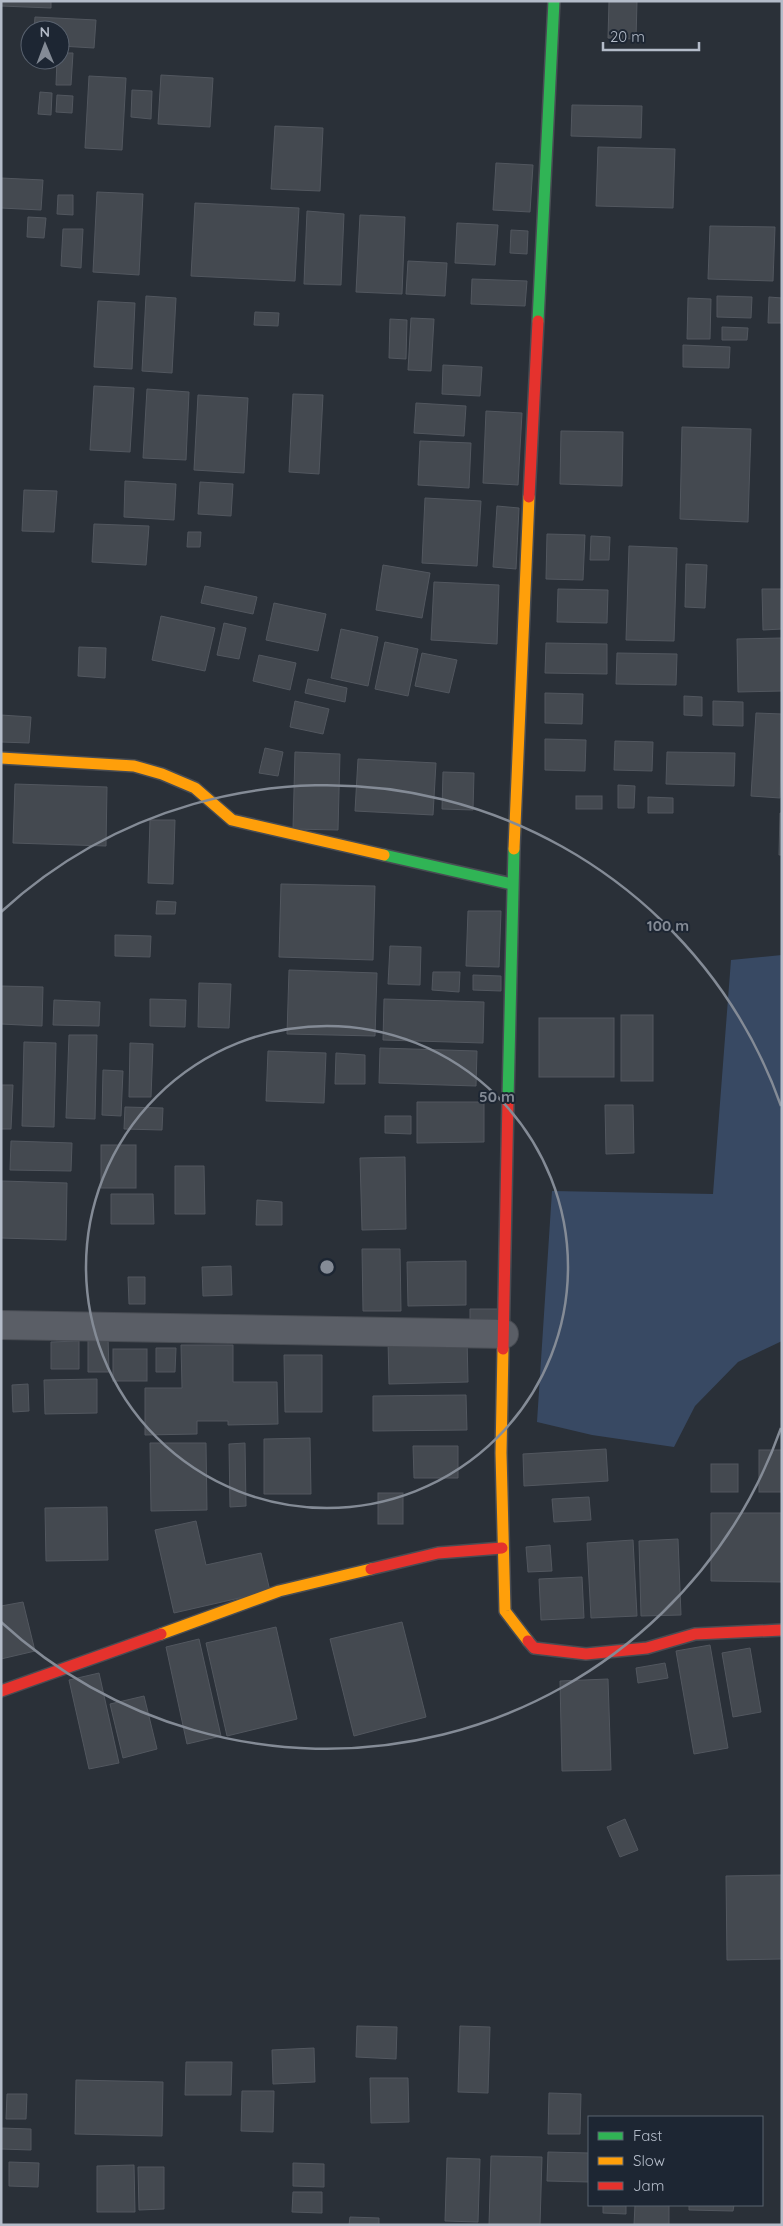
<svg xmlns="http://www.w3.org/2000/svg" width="783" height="2226" font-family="Quicksand,sans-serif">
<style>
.water{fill:#384963}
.building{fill:#444950;stroke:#52575f}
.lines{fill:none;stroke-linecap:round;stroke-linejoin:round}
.street-casing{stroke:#484c53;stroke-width:30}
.fast-casing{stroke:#484c53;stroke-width:14}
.slow-casing{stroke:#484c53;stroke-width:14}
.jam-casing{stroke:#484c53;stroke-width:14}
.street{stroke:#5a5e66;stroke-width:28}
.fast{stroke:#30b455;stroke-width:11}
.slow{stroke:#ff9f0a;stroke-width:11}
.jam{stroke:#e5322d;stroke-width:11}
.ring{fill:none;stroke:#848b96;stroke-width:2.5}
.centre{fill:#848b96;stroke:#1d2633;stroke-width:2.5}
.ring-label{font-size:15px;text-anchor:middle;font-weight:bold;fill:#848b96;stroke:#1d2633;stroke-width:4;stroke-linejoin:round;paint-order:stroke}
</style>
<rect width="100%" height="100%" fill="#2a3038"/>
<path class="water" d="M782,955v386l-44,21 -43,44 -21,41 -82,-12 -55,-13 15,-231 161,3 18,-234z"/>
<g class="building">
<path d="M1,1h50v7l-50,-2z"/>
<path d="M609,1h28l-1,38 -28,-1z"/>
<path d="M35,17l61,3 -2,28 -34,-2v-16h-26z"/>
<path d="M60,53h13l-2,32h-15l1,-25h3z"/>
<path d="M161,75l52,3 -3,49 -52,-3z"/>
<path d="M89,76l37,2 -4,72 -37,-2z"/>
<path d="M132,90l20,1 -1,28 -20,-2z"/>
<path d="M40,92l12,1 -1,22 -13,-1z"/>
<path d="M57,95l16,1 -1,17 -16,-1z"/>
<path d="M572,105l70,1 -1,32 -70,-2z"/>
<path d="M275,126l48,2 -3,63 -49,-2z"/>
<path d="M598,147l77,2 -2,59 -77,-2z"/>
<path d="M496,163l37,2 -3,47 -37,-2z"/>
<path d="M1,178l42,2 -2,30 -40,-2z"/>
<path d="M97,192l46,2 -4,81 -46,-3z"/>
<path d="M58,195h15v20l-16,-1z"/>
<path d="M195,203l104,5 -4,73 -104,-5z"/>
<path d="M307,211l37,3 -3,71 -37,-1z"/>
<path d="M360,215l45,2 -3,77 -46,-2z"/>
<path d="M28,217l18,1 -2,20 -17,-1z"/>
<path d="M457,223l41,2 -3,40 -40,-2z"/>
<path d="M710,226l65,1 -2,54 -65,-2z"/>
<path d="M63,229h20l-2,39 -20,-2z"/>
<path d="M511,230l17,1 -1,23 -17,-1z"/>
<path d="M408,261l39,2 -2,33 -39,-2z"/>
<path d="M472,279l55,2 -2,25 -54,-2z"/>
<path d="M146,296l30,2 -4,75 -30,-2z"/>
<path d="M717,296l35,1 -1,21 -34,-1z"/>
<path d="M769,297l13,1v25h-14z"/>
<path d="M688,298l23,1 -1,40h-23z"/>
<path d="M98,301l37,2 -3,66 -38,-2z"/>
<path d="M255,312l24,1 -1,13 -24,-1z"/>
<path d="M411,318l23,1 -3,52 -23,-1z"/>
<path d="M390,319l17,1 -1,39 -17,-1z"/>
<path d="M722,327l26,1 -1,12h-25z"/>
<path d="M683,345l47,2 -1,21 -46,-1z"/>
<path d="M443,365l39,2 -2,29 -38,-2z"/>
<path d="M94,386l40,2 -4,64 -40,-2z"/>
<path d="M147,389l42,3 -3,68 -43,-2z"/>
<path d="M293,394l30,1 -4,79 -30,-2z"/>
<path d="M198,395l50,3 -4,75 -50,-3z"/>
<path d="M416,403l50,3 -2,30 -50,-3z"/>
<path d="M486,411l36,2 -4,72 -35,-2z"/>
<path d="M682,427l69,2 -3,93 -68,-3z"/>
<path d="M561,431l62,1 -1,54 -62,-2z"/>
<path d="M420,441l51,2 -2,45 -51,-3z"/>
<path d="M125,481l51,3 -2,36 -50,-3z"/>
<path d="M200,482l33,2 -2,32 -33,-2z"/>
<path d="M24,490l33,1 -3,41 -32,-1z"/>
<path d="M425,498l56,3 -4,65 -55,-3z"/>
<path d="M497,506l22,2 -3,61 -23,-2z"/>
<path d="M94,524l55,2 -3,39 -54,-3z"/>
<path d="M188,532h13l-1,15h-13z"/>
<path d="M547,534l38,1 -2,45 -37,-1z"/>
<path d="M591,536l19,1 -1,23h-19z"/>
<path d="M629,546l48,2 -3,93 -48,-1z"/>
<path d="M686,564l21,1 -2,43 -20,-1z"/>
<path d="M383,565l47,8 -8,45 -46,-8z"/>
<path d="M434,582l65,3 -2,59 -66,-4z"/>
<path d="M205,586l52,11 -4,17 -52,-11z"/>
<path d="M558,589l50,1 -1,33 -50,-1z"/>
<path d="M762,589h20v40l-19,1z"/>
<path d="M274,603l52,11 -8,37 -52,-11z"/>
<path d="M161,616l54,12 -10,43 -53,-11z"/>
<path d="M224,623l22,5 -7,31 -22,-4z"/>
<path d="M341,629l37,8 -10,49 -37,-8z"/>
<path d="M782,638v53l-44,1 -1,-53z"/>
<path d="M385,642l33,7 -10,47 -33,-7z"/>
<path d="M546,643l61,1v30l-62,-1z"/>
<path d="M79,647l27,1 -1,30 -27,-2z"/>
<path d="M422,653l35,7 -8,33 -34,-7z"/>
<path d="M617,653l60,1 -1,31 -60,-1z"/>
<path d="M259,655l37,8 -6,27 -37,-9z"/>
<path d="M308,679l39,9 -2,14 -40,-9z"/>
<path d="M545,693l38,1 -1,30 -37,-1z"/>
<path d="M684,696l18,1v19l-18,-1z"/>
<path d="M295,701l34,8 -6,25 -33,-7z"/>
<path d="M713,701l30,1v24l-30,-1z"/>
<path d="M756,713l26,1 -2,84 -29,-2z"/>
<path d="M1,715l30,2 -2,26 -28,-1z"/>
<path d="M545,739l41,1 -1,31 -40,-1z"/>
<path d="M615,741l38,1 -1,29 -38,-1z"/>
<path d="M265,748l18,4 -5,24 -19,-3z"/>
<path d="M295,752l45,2 -2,76 -45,-1z"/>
<path d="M667,752l68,1 -1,33 -68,-2z"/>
<path d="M358,759l78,4 -3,52 -78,-4z"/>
<path d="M443,772l31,1 -1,37 -31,-1z"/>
<path d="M15,784l92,3 -1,59 -93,-3z"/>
<path d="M618,785l17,1 -1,22h-16z"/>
<rect x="576" y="796" width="26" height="13"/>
<path d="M648,797l25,1v15h-25z"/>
<path d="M780,813h2v42h-3z"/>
<path d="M150,820h25l-2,64 -25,-1z"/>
<path d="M281,884l94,2 -2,74 -94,-3z"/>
<path d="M157,901l19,1 -1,12h-19z"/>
<path d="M468,911h33l-2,56 -33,-1z"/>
<path d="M115,935l36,1 -1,21 -35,-1z"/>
<path d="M390,946l31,1 -1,38 -32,-1z"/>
<path d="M289,970l88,3 -2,63 -88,-2z"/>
<path d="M433,972h27l-1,20 -27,-2z"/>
<path d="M473,975l28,1v15l-28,-1z"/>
<path d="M199,983l32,1 -2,44 -31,-1z"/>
<path d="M1,986l42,1 -1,39 -41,-2z"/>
<path d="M150,999l36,1 -1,27 -35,-1z"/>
<path d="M384,999l100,3 -1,41 -100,-3z"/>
<path d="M54,1000l46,2 -1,24 -46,-1z"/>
<rect x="621" y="1015" width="32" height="66"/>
<rect x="539" y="1018" width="75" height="59"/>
<path d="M69,1035h28l-2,84 -29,-1z"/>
<path d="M24,1042l32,1 -2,84 -32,-1z"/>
<path d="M130,1043l23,1 -2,53h-22z"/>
<path d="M380,1048l97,3 -1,35 -97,-3z"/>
<path d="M268,1051l58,2 -2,50 -58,-2z"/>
<path d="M336,1053l29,2v29h-30z"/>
<path d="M103,1070l20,1 -2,45 -19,-1z"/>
<path d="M1,1085h12l-2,44h-10z"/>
<path d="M417,1102h67v40l-67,1z"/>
<path d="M605,1105h28l1,48 -28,1z"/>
<path d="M125,1107l38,1 -1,22 -38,-1z"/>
<path d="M385,1116h26v18l-26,-1z"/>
<path d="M11,1141l61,2 -1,28 -61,-1z"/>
<rect x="101" y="1145" width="35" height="43"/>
<path d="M405,1157l1,72 -44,1 -2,-72z"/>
<path d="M175,1166h29l1,48h-30z"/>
<path d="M2,1181l65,2 -1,57 -65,-2z"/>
<path d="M111,1194h42l1,30h-43z"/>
<path d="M257,1200l25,2v23h-26z"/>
<path d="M362,1249h38l1,62h-38z"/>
<path d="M466,1261v44l-58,1 -1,-44z"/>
<path d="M231,1266l1,29 -29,1 -1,-29z"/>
<path d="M128,1277h17v27h-16z"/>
<path d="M470,1309h29l-1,20 -28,-2z"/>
<path d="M88,1337h20l1,35h-21z"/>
<path d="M467,1338l1,44 -79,2 -1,-45z"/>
<path d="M79,1341v28h-28v-27z"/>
<path d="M181,1345h52v37h44l1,42 -50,1v-4h-31v13l-52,1v-47h37z"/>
<path d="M156,1348h20l-1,24h-19z"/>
<rect x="113" y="1349" width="34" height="32"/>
<path d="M284,1355h38v57h-37z"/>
<path d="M97,1379v34l-52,1 -1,-34z"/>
<path d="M28,1384l1,27 -16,1 -1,-27z"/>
<path d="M466,1395l1,35 -94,1v-35z"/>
<path d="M310,1438l1,56h-47v-55z"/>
<path d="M150,1443h56l1,67 -56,1z"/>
<path d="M245,1443l1,63 -16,1 -1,-63z"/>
<path d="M413,1446h45v32h-44z"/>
<path d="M606,1449l2,32 -84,5 -1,-32z"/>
<rect x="759" y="1450" width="23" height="42"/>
<rect x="711" y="1464" width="27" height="28"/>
<rect x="378" y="1493" width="25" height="31"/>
<path d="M589,1497l2,23 -37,2 -2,-23z"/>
<path d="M107,1507l1,53 -62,1 -1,-53z"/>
<path d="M711,1513h71v69l-71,-1z"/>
<path d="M196,1521l10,44 55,-12 9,38 -96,22 -19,-83z"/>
<path d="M678,1539l3,76 -40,1 -2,-75z"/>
<path d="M633,1540l4,76 -46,2 -4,-75z"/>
<path d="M550,1545l2,26 -24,1 -2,-25z"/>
<path d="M582,1577l2,41 -43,2 -2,-41z"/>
<path d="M23,1602l12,49 -34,8v-53z"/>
<path d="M402,1622l24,95 -72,19 -24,-97z"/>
<path d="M276,1627l21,92 -70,17 -21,-93z"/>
<path d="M199,1639l22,97 -34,8 -21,-97z"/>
<path d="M710,1645l18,103 -34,6 -18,-103z"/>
<path d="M750,1648l11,64 -28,5 -11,-64z"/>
<path d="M665,1663l3,15 -30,5 -2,-15z"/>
<path d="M99,1673l20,90 -30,6 -20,-89z"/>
<path d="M608,1679l3,91 -49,1 -2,-90z"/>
<path d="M144,1696l13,53 -34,9 -13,-54z"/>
<path d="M625,1819l13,31 -18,7 -13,-30z"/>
<path d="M782,1875v84l-55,1 -1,-84z"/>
<path d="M357,2026l40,1 -1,32 -40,-2z"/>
<path d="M460,2026l30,1 -2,66 -30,-1z"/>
<path d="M314,2048l1,34 -42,2 -1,-34z"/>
<path d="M186,2062h46l-1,33h-46z"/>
<path d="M370,2078h38l1,44 -38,1z"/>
<path d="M76,2080l87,2 -1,54 -87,-2z"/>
<path d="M242,2091h32l-1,41 -32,-1z"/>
<path d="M549,2093l32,1 -1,40h-32z"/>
<path d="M7,2094h20l-1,25h-20z"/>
<path d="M1,2128l30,1v21l-30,-1z"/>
<path d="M548,2152l41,1v29l-42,-1z"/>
<path d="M491,2156l51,1 -2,68h-51z"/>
<path d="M447,2158l33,1 -2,63 -33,-1z"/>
<path d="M9,2162l30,1 -1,24 -29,-1z"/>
<path d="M293,2163l31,1v23l-31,-1z"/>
<path d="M134,2165l1,47h-38v-46z"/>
<path d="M138,2167h26v42l-25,1z"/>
<path d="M293,2192h29v21l-30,-1z"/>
<path d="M603,2205h23v9l-23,-1z"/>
<path d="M635,2205h34v20h-35z"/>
<path d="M689,2205h45l-1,6 -44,-1z"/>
<path d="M350,2217l29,1v7h-30z"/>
</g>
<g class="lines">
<defs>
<path id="street" d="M1,1325l503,9"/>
<g id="fast">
<path d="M538,321l16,-320"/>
<path d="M384,855l128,29"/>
<path d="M508,1099l6,-250"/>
</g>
<g id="slow">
<path d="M1,758l133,8 28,8 33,14 37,32 152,35"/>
<path d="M514,849l15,-352"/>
<path d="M503,1349l-2,104 4,158 23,30"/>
<path d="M161,1634l118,-43 92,-22"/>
</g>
<g id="jam">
<path d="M529,497l9,-176"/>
<path d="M503,1349l5,-250"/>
<path d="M371,1569l67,-16 64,-5"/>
<path d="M528,1641l6,7 52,6 61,-6 48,-14 87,-4"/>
<path d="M1,1691l160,-57"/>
</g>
</defs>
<use href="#street" class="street-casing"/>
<use href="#fast" class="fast-casing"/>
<use href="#slow" class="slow-casing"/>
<use href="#jam" class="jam-casing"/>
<use href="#street" class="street"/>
<use href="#fast" class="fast"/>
<use href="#slow" class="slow"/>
<use href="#jam" class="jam"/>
</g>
<g class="ring">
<circle cx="327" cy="1267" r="241"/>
<path d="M781 1428A482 482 0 0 1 1 1622M1 912A482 482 0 0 1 781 1106"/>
</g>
<circle cx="327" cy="1267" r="8" class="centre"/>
<g class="ring-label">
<text x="668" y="931">100 m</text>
<text x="497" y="1102">50 m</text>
</g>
<rect width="783" height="2226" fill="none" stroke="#b4bcc9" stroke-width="5"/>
<rect x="588" y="2116" width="175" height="90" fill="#1d2633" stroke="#59626f"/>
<rect x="598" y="2132" width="25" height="8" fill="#30b455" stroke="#59626f"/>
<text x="633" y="2141" font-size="15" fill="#b4bcc9">Fast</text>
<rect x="598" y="2157" width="25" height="8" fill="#ff9f0a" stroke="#59626f"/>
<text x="633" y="2166" font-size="15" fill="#b4bcc9">Slow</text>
<rect x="598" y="2182" width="25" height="8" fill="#e5322d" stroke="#59626f"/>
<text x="633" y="2191" font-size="15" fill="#b4bcc9">Jam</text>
<g transform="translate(45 45) rotate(359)"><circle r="24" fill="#1d2633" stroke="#59626f"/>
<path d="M0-4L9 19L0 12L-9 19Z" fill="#848b96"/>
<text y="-8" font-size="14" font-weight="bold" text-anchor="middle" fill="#b4bcc9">N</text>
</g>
<path d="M603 42v8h96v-8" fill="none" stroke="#b4bcc9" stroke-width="2.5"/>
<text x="610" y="42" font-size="15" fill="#b4bcc9" stroke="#1d2633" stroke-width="4" paint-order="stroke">20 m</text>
</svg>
